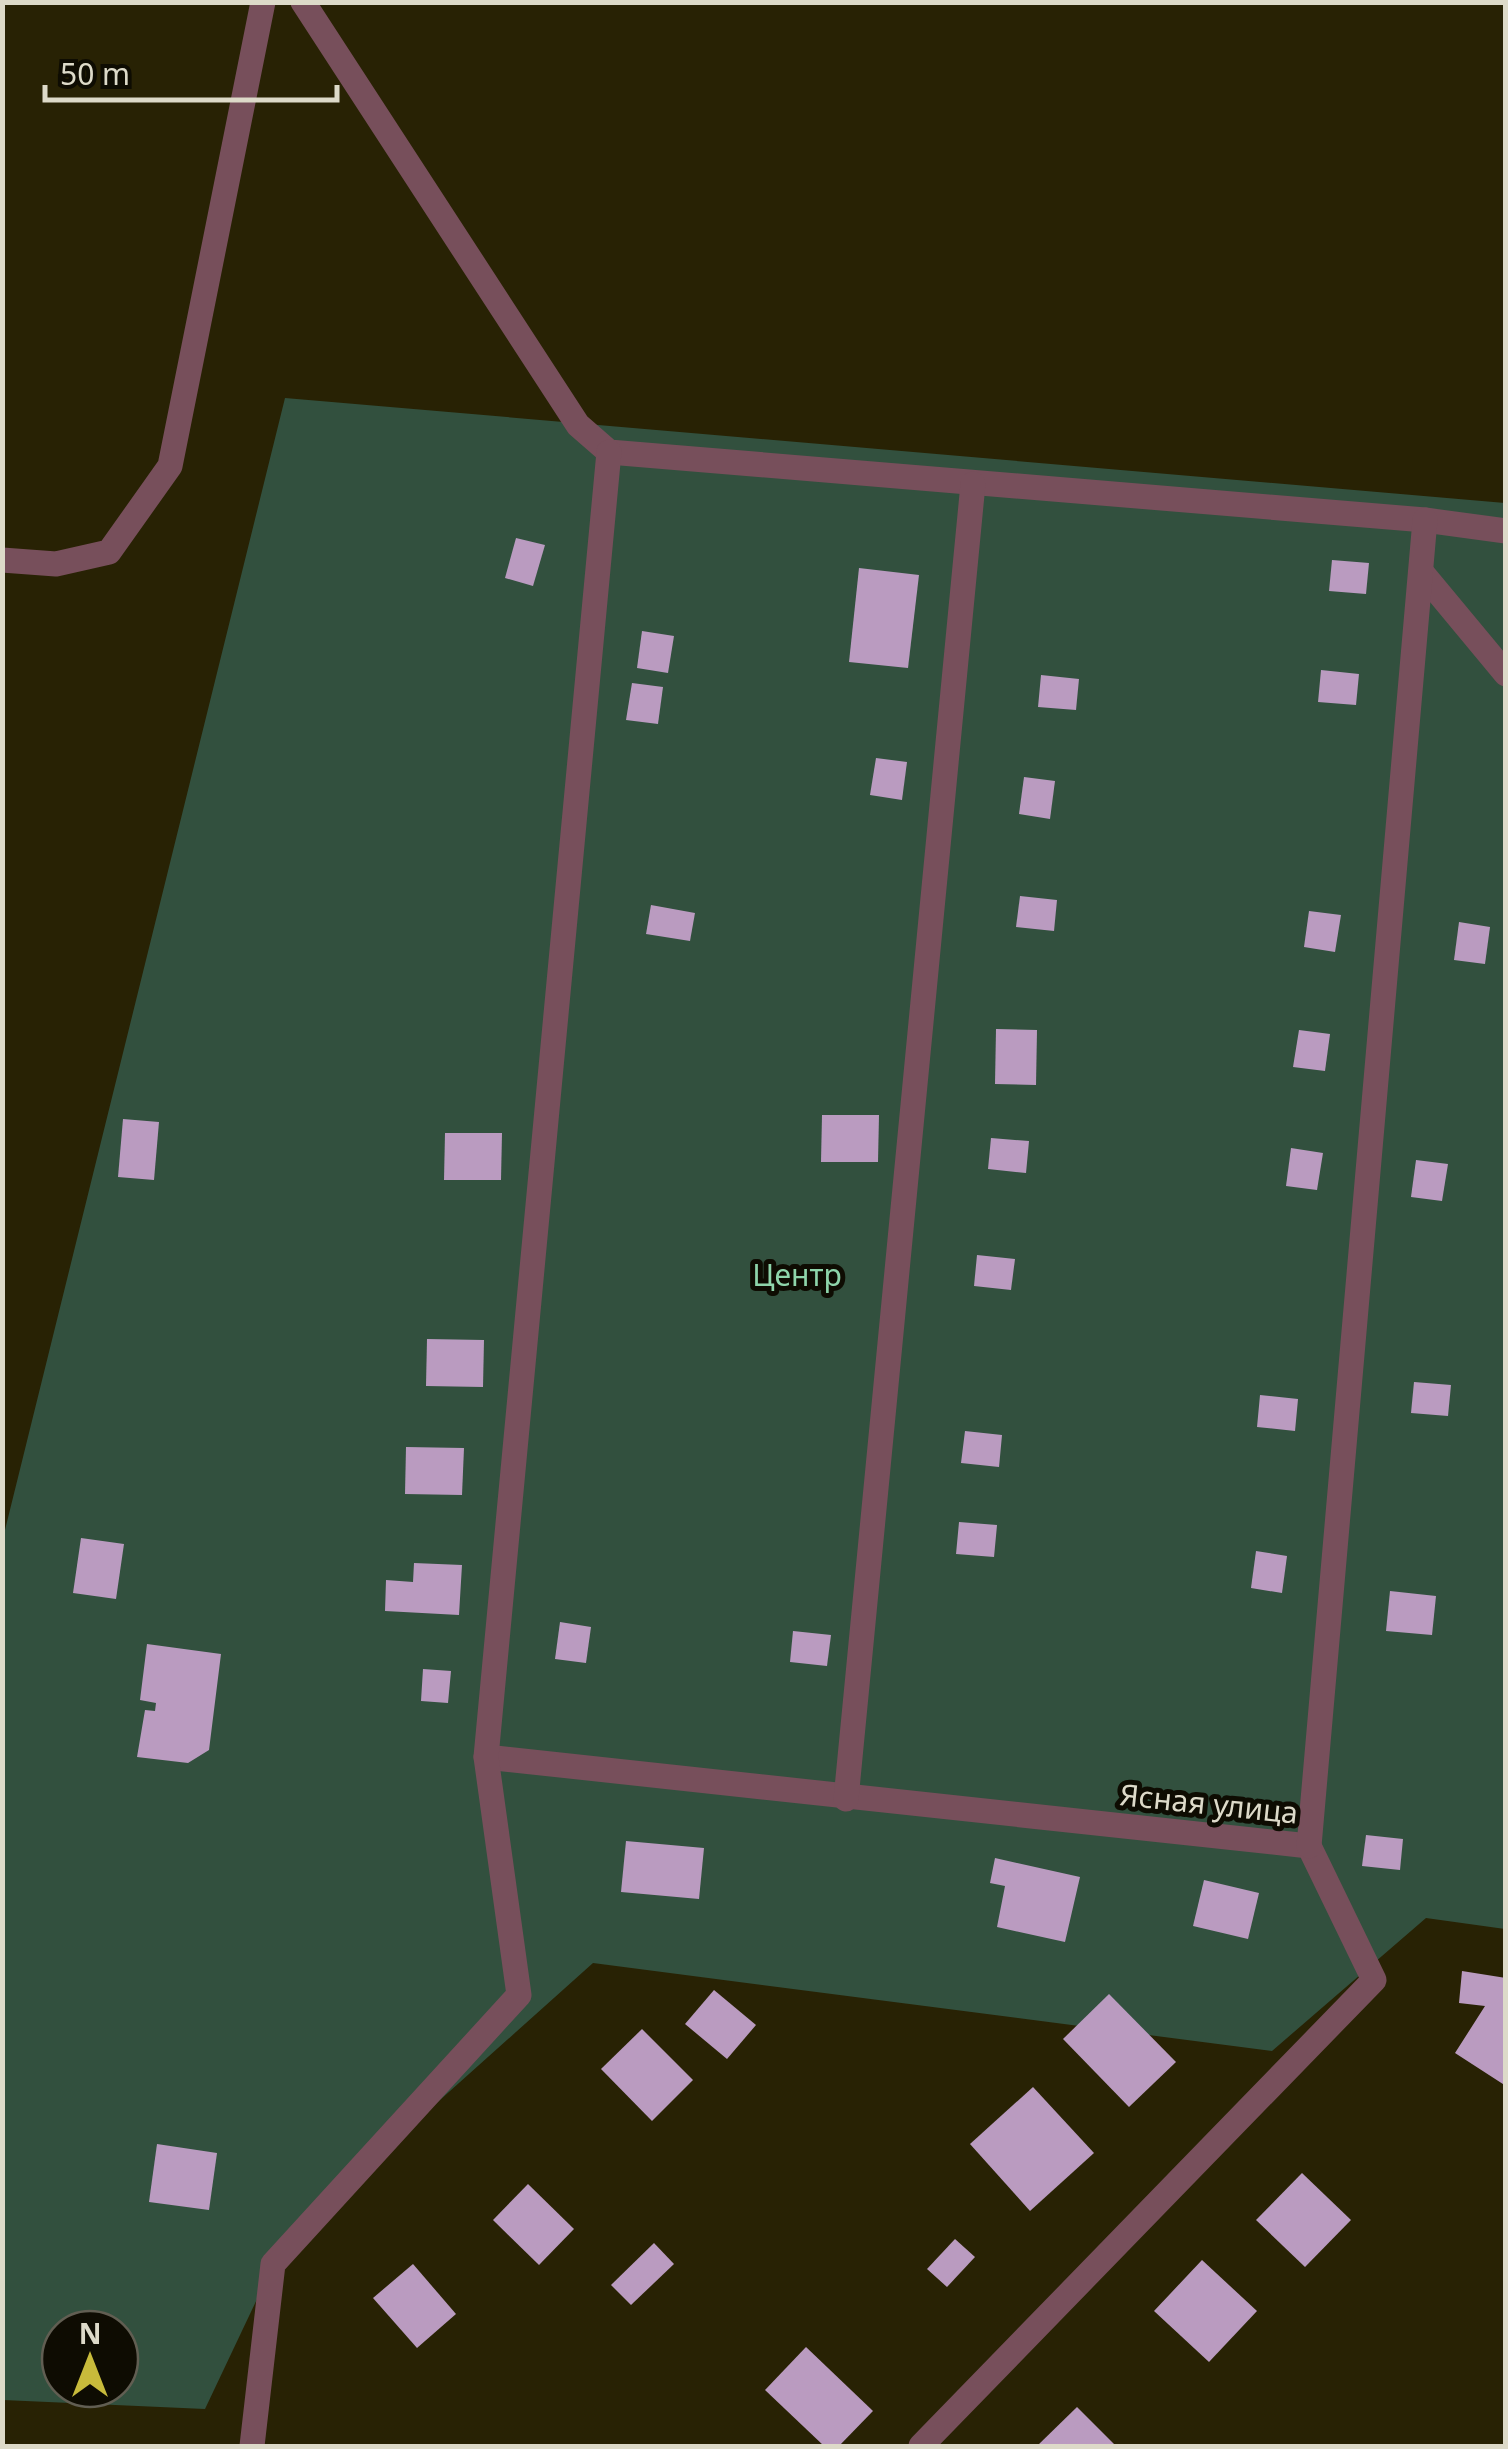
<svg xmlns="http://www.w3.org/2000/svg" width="1508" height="2449" font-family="'Noto Sans',sans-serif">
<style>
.green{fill:#32503e;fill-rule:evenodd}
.building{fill:#ba9bc0}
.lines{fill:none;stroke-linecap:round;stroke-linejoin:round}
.street{stroke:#774f5b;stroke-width:25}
.labels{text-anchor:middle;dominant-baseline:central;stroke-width:10;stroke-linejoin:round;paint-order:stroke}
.park-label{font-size:30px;fill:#8ed5aa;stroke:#0e0c02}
.street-label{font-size:30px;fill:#dddac9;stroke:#0e0c02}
</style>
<rect width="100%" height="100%" fill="#282204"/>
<path class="green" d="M285,398l1220,105v1426l-79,-11 -154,133 -679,-88 -307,275 -81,171 -202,-9v-862zM60,2329h60v60h-60z"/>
<g class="building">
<path d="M516,538l29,7 -12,41 -28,-8z"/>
<path d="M1332,560l37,3 -3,31 -37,-3z"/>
<path d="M859,568l60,7 -11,93 -59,-6z"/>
<path d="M642,631l32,5 -6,37 -31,-5z"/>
<path d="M1321,670l38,4 -3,31 -38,-3z"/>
<path d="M1041,675l38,4 -3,31 -38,-3z"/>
<path d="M632,683l31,4 -5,37 -32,-4z"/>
<path d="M876,758l31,4 -5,38 -32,-5z"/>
<path d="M1024,777l31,4 -5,38 -31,-5z"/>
<path d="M1020,896l37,4 -3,31 -38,-4z"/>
<path d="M651,905l44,8 -5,28 -44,-7z"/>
<path d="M1309,911l32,4 -6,37 -31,-5z"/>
<path d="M1459,922l31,5 -5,37 -31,-4z"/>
<path d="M996,1029l41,1 -1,55 -41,-1z"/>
<path d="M1299,1030l31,4 -5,37 -32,-4z"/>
<path d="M822,1115h57l-1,47h-57z"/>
<path d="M123,1119l36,3 -5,58 -36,-3z"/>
<path d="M445,1133h57l-1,47h-57z"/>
<path d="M991,1138l38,3 -3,32 -38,-4z"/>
<path d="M1291,1148l32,5 -6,37 -31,-4z"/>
<path d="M1416,1160l32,4 -6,37 -31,-4z"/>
<path d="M977,1255l38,4 -4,31 -37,-4z"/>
<path d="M427,1339l57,1 -1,47 -57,-1z"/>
<path d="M1414,1382l37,3 -3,31 -37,-3z"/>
<path d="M1260,1395l38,4 -3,32 -38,-4z"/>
<path d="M965,1431l37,4 -3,32 -38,-4z"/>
<path d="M406,1447l58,1 -2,47 -57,-1z"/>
<path d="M959,1522l38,3 -3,32 -38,-3z"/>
<path d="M81,1538l43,6 -8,55 -43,-6z"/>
<path d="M1256,1551l31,5 -5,37 -31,-5z"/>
<path d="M414,1563l48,2 -3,50 -74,-4 1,-31 27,2z"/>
<path d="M1390,1591l46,5 -4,39 -46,-4z"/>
<path d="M560,1622l31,5 -5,36 -31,-4z"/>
<path d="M793,1631l38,4 -4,31 -37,-4z"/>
<path d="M147,1644l74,10 -12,96 -21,13 -51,-6 8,-47 10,1 1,-8 -16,-3z"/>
<path d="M423,1669l28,2 -3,32 -27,-2z"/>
<path d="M1366,1835l37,4 -3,31 -38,-4z"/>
<path d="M626,1841l78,7 -5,51 -78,-7z"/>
<path d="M995,1858l85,19 -15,65 -68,-15 8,-41 -15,-3z"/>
<path d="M1204,1880l55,13 -11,46 -55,-13z"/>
<path d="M1462,1971l44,7v108l-51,-33 30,-47 -26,-3z"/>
<path d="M714,1990l42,35 -29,34 -42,-35z"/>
<path d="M1109,1994l67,68 -47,45 -66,-68z"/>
<path d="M642,2029l51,51 -41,41 -51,-52z"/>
<path d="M1033,2087l61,66 -64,58 -60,-67z"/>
<path d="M157,2144l60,9 -8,57 -60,-8z"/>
<path d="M1302,2173l49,47 -46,47 -49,-47z"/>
<path d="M528,2184l46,45 -35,36 -46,-45z"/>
<path d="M955,2239l20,18 -28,30 -20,-18z"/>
<path d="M654,2243l20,21 -43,41 -20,-20z"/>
<path d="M1202,2260l55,51 -48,51 -55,-51z"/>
<path d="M413,2264l43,50 -39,34 -44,-50z"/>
<path d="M806,2347l67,64 -34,35h-15l-59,-56z"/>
<path d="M1077,2407l39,39h-79z"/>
</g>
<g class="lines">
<g class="street">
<path d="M303,2l275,423 31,27 816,68 81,11"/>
<path d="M2,560l54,4 53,-12 61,-86 93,-464"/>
<path d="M1423,574l83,100"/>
<path d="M486,1757l823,89 65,134 -453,466"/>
<path d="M846,1799l127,-1315"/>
<path d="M1309,1846l116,-1326"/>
<path d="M252,2446l21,-182 246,-269 -33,-238 123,-1305"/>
</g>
</g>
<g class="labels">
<g class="park-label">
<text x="797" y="1274">Центр</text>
</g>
<g class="street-label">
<text transform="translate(1209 1803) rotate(6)">Ясная улица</text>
</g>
</g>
<rect width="1508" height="2449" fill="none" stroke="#dddac9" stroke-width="10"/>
<g transform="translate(90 2359)"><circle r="48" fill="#0e0c02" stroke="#615e52" stroke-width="2.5"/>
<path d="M0-8L18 38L0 25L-18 38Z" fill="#c8bb3b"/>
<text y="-15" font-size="28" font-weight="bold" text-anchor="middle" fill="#dddac9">N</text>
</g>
<path d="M45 85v15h292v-15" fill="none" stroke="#dddac9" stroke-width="5"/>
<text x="60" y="85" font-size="30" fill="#dddac9" stroke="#0e0c02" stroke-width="8" paint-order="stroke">50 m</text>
</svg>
